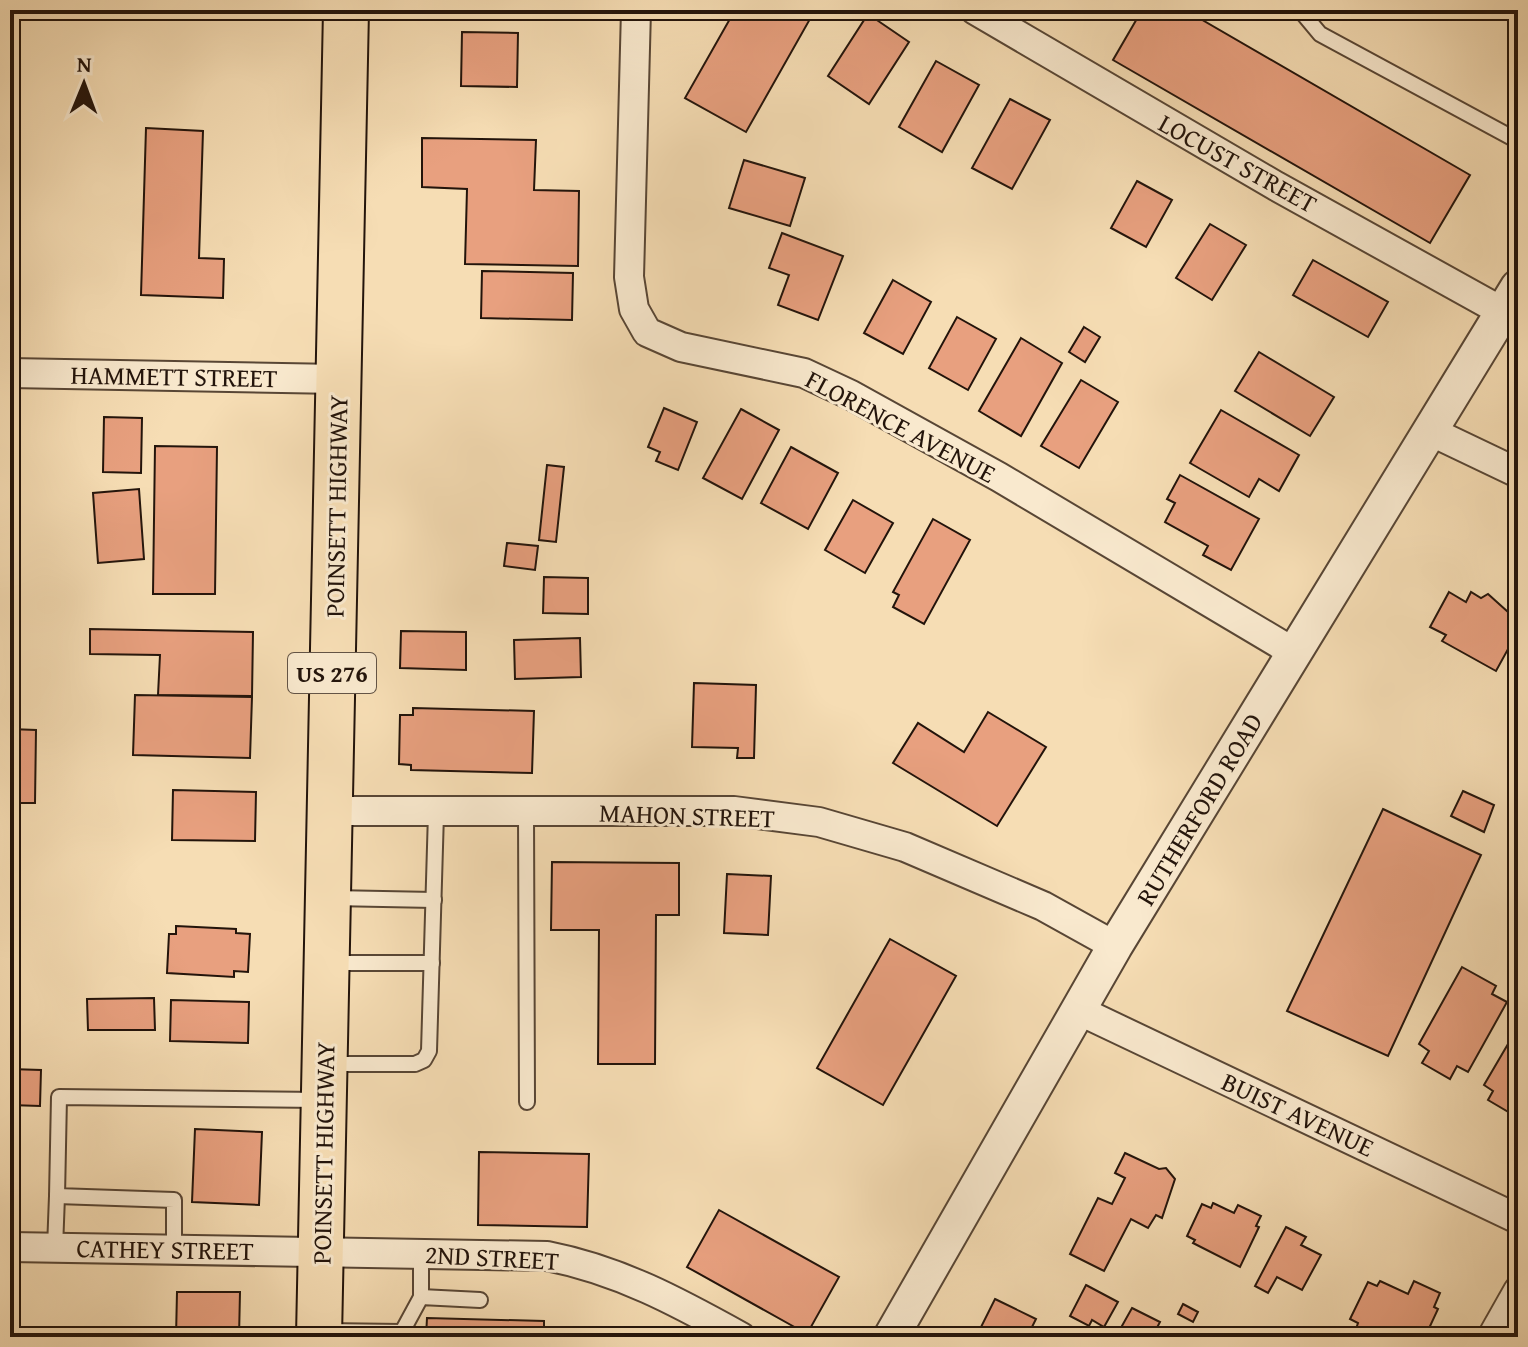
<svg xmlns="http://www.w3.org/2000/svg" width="1528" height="1347" font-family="'Gentium Book Plus',serif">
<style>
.building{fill:#e8a07f;stroke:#23140b;stroke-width:2}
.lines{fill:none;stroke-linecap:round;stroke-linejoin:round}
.service-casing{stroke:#584635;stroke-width:18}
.minor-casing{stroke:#584635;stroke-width:32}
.tertiary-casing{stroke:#584635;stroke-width:38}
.trunk-casing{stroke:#23140b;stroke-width:48}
.service{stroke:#f9e9ce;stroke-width:14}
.minor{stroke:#f9e9ce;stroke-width:28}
.tertiary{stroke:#f9e9ce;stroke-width:34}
.trunk{stroke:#f6ddb4;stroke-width:44}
.labels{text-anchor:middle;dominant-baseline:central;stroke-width:6;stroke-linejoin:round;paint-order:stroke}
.shield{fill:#f9e9ce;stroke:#635446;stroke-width:2}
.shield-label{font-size:24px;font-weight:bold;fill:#23140b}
.street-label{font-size:26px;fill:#23140b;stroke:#f9e9ce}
</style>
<rect width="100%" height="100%" fill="#f6ddb4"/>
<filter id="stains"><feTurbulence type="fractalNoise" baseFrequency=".0025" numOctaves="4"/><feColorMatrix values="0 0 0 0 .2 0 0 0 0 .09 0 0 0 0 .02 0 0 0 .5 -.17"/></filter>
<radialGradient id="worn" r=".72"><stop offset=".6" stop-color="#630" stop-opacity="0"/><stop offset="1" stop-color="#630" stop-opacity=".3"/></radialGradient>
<g class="building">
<path d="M735,10h58l17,9 -64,113 -61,-34z"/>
<path d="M1142,10h43l285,165 -40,68 -317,-183z"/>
<path d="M868,14l41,28 -40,62 -41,-28z"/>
<path d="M462,32l56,1 -1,54 -56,-1z"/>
<path d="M936,61l43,24 -37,67 -43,-25z"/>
<path d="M1010,99l40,21 -38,69 -40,-21z"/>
<path d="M146,128l57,3 -4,127 25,1 -1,39 -82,-3z"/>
<path d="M422,138l114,2 -2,50 45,1 -1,75 -113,-2 2,-75 -45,-2z"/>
<path d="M744,160l61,18 -15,48 -61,-18z"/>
<path d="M1137,181l35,19 -26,47 -35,-19z"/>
<path d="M1210,224l36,21 -34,55 -36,-22z"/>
<path d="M782,233l61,23 -25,64 -40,-15 11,-30 -20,-7z"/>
<path d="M1313,260l75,42 -20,35 -75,-42z"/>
<path d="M482,271l91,2 -1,47 -91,-2z"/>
<path d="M893,280l38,22 -28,52 -39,-21z"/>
<path d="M957,317l39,22 -28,51 -39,-22z"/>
<path d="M1084,327l16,10 -15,25 -16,-10z"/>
<path d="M1021,338l41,25 -41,73 -42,-25z"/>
<path d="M1259,352l75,45 -24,39 -75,-45z"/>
<path d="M1081,380l37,22 -39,66 -38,-22z"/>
<path d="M664,408l33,14 -19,48 -22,-9 4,-9 -12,-5z"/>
<path d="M741,409l38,21 -37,69 -39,-21z"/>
<path d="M1221,410l78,45 -20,36 -20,-12 -10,18 -59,-34z"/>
<path d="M104,417l38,1 -1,55 -38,-1z"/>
<path d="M155,446l62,1 -2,147h-62z"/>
<path d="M791,447l47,26 -30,56 -47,-26z"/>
<path d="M547,465l17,2 -8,75 -17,-2z"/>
<path d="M1180,475l79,44 -28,51 -28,-15 5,-9 -43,-24 10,-19 -8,-4z"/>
<path d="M139,489l5,70 -46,4 -5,-70z"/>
<path d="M853,500l40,23 -28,50 -40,-23z"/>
<path d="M933,519l37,21 -46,84 -31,-17 6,-12 -6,-3z"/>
<path d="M507,543l31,3 -3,24 -31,-4z"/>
<path d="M544,577l44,1v36l-45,-1z"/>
<path d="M1449,592l17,10 5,-10 10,6 7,-4 30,27v10l-22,40 -54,-30 4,-6 -16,-8z"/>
<path d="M90,629l163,3 -1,64 -94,-1 2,-40 -70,-1z"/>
<path d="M401,631l65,1v38l-66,-2z"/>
<path d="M580,638l1,39 -66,2 -1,-39z"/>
<path d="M694,683l62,2 -2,73h-17l1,-10 -46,-1z"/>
<path d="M135,695l117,2 -2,61 -117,-3z"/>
<path d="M413,708l121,3 -2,62 -121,-3v-5l-12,-1 1,-49h13z"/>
<path d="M988,712l58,35 -49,79 -104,-63 25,-40 46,29z"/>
<path d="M10,729l26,1 -1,73h-25z"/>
<path d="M173,790l83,2 -1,49 -83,-1z"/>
<path d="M1463,791l31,14 -10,27 -33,-16z"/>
<path d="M1383,809l98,46 -93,201 -101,-45z"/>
<path d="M552,862l127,1v52h-23l-1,149h-57l1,-134h-48z"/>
<path d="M727,874l44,2 -3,59 -44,-2z"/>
<path d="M176,926l60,3v4l14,1 -2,38 -14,-1v6l-67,-4 2,-39h7z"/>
<path d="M890,939l66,37 -73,129 -66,-37z"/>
<path d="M1462,967l34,19 -4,8 15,8 -39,70 -11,-6 -7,13 -28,-16 7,-12 -10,-7z"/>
<path d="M154,998l1,32h-67l-1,-31z"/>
<path d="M171,1000l78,2 -1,41 -78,-2z"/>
<path d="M1518,1027v88l-1,2 -29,-17 5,-9 -9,-6z"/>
<path d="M10,1069l31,1 -1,36 -30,-1z"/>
<path d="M195,1129l67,3 -3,73 -67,-3z"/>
<path d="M479,1152l110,2 -2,73 -109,-2z"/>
<path d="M1125,1153l34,16 7,-1 9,11 -13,39 -6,-3 -8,13 -17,-9 -27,52 -34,-17 28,-56 14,6 13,-26 -10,-5z"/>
<path d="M1213,1203l21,10 4,-8 23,11 -5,10 3,1 -19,40 -47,-24 2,-3 -8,-4 15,-32 9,4z"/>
<path d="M719,1210l120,67 -32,57 -120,-67z"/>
<path d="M1286,1227l20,10 -5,8 20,10 -19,35 -25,-13 -9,16 -13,-7z"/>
<path d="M1380,1281l28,13 6,-13 26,12 -6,14 4,2 -13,28h-53l-16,-8 2,-6 -8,-4 18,-37 9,4z"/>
<path d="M1086,1285l32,17 -14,25 -12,-7 -3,6 -19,-10z"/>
<path d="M177,1292h63l-1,45h-63z"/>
<path d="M995,1299l41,20 -6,12 5,2 -2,4h-48l-7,-4z"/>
<path d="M1183,1304l15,8 -5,10 -15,-8z"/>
<path d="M1132,1308l28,14 -8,15h-25l-9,-4z"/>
<path d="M427,1318l117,3v16h-118z"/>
</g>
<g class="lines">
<defs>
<g id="service">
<path d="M1300,10l20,24 198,107"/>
<path d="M526,813l1,289"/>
<path d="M332,898l102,2"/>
<path d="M331,963h101"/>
<path d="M329,1064h86l9,-4 5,-9 7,-238"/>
<path d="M55,1248l2,-52"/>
<path d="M174,1249v-49l-117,-4 2,-99 260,3"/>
<path d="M421,1253v44"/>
<path d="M323,1331l79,1v5"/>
<path d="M402,1332l19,-35 59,3"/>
</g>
<g id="minor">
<path d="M636,10l-7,267 5,32 13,23 34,15 123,26 47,22 148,82 296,176"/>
<path d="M975,10l301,176 227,126"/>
<path d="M10,373l328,6"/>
<path d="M1430,431l88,42"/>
<path d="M329,811h405l85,11 86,25 138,59 72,40"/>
<path d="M1078,1010l440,209"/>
<path d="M10,1247l537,9c72,14 131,46 194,81"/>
<path d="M1492,1337l26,-46"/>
</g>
<path id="tertiary" d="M891,1337l224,-391 403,-659"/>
<path id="trunk" d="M319,1337l27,-1327"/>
</defs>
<use href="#service" class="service-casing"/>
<use href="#minor" class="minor-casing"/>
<use href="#tertiary" class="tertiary-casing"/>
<use href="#trunk" class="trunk-casing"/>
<use href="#service" class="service"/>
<use href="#minor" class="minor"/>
<use href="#tertiary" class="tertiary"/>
<use href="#trunk" class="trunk"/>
</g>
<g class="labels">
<rect class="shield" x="288" y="653" width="88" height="40" rx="6"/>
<g class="shield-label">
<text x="332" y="673">US 276</text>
</g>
<g class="street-label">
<text transform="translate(1238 163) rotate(29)">LOCUST STREET</text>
<text transform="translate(174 376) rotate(1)">HAMMETT STREET</text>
<text transform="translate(901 426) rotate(28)">FLORENCE AVENUE</text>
<text transform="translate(336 506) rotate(-89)">POINSETT HIGHWAY</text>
<text transform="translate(1199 809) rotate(-59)">RUTHERFORD ROAD</text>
<text transform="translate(687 815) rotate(2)">MAHON STREET</text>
<text transform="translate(1298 1114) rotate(25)">BUIST AVENUE</text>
<text transform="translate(323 1153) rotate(-89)">POINSETT HIGHWAY</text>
<text transform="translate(165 1249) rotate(1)">CATHEY STREET</text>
<text transform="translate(492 1257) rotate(3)">2ND STREET</text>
</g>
</g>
<rect width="1528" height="1347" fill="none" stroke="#f6ddb4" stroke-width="40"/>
<rect x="12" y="12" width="1504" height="1323" fill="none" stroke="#23140b" stroke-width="4"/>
<rect x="20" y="20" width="1488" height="1307" fill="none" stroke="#23140b" stroke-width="2"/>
<g transform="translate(84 84) rotate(1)" stroke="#f9e9ce" stroke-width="6" paint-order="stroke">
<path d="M0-6L14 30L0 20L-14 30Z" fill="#23140b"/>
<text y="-12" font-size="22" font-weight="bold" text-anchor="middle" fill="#23140b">N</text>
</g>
<rect width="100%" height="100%" filter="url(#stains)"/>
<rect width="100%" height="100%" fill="url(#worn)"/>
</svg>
